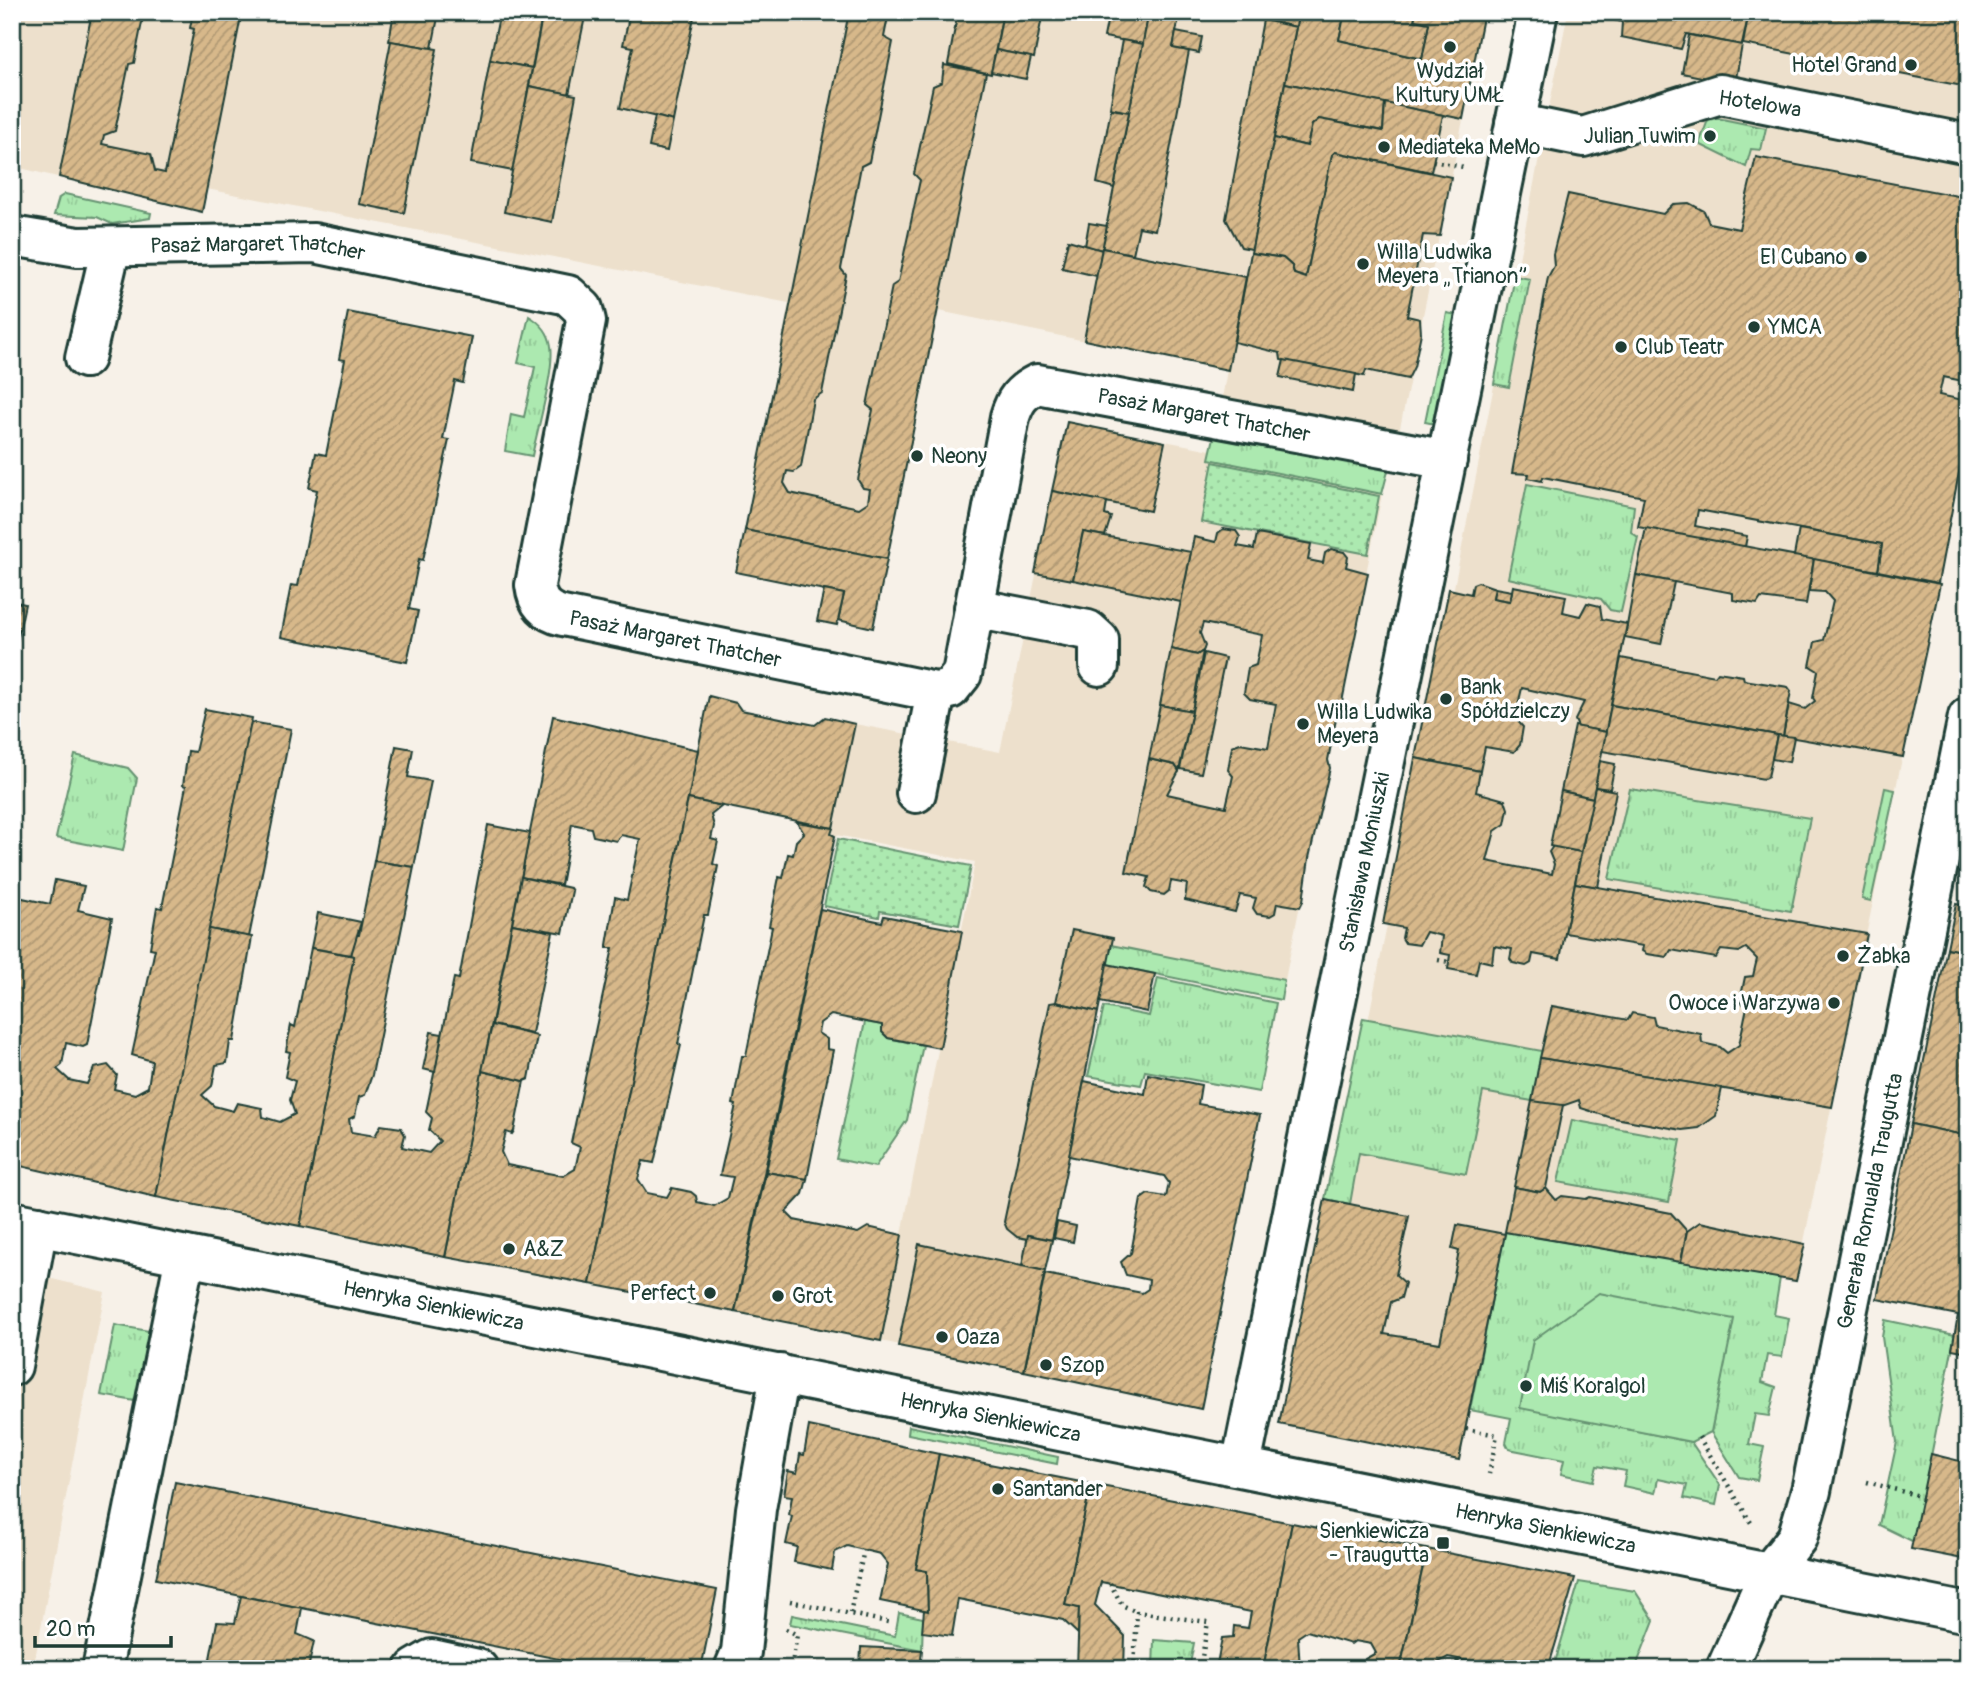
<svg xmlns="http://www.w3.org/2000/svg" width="1980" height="1681" font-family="Pangolin,sans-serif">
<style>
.built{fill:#ede0cc}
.grass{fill:url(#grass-tufts);stroke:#669372;stroke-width:2}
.park{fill:#ace9b0;stroke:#669372;stroke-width:2}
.garden{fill:url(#garden-dots);stroke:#669372;stroke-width:2}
.building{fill:url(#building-hatch);stroke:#1f3d34;stroke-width:2}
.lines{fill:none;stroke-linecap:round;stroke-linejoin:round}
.minor-casing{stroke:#1f3d34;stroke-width:44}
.path{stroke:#1f3d34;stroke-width:4.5;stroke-dasharray:2 5;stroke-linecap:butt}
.minor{stroke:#fff;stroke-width:38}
.poi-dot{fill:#1f3d34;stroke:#fff;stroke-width:2.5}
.labels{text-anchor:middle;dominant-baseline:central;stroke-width:7;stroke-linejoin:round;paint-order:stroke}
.poi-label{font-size:21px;fill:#1f3d34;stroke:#fff;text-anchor:start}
.street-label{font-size:21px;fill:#1f3d34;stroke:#fff}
</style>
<defs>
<pattern id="grass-tufts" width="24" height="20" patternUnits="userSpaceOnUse" patternTransform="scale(1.75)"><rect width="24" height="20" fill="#ace9b0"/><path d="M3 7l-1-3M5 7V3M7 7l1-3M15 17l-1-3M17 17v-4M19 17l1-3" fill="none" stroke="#94c998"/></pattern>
<pattern id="garden-dots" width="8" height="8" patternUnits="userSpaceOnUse" patternTransform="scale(1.75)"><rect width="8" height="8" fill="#ace9b0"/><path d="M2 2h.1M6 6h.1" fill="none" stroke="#94c998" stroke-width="1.8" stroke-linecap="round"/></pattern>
<pattern id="building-hatch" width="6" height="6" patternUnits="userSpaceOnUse" patternTransform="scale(1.75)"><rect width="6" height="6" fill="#d7b88a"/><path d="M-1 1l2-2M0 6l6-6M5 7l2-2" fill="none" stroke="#ae9772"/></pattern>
</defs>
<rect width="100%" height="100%" fill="#f7f1e8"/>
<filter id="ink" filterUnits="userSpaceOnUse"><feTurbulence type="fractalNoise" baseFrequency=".0143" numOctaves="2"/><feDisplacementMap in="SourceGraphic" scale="14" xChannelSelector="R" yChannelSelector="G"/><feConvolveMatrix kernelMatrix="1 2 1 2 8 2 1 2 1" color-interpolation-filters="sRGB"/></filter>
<g filter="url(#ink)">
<g class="built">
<path d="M12,12h1473l-86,421 -177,-34 5,-29 -288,-59 -52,248 -142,-29 44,-227 -582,-114 -5,23 -190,-46z"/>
<path d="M1568,12h400v421l-172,848 -290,-49 -46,228 -172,-35z"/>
<path d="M1067,422l144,28 -1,9 172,35 -101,506 -174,-35 -83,406 -143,-30 94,-479 -144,-28 24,-110 145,28z"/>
<path d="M12,1269l93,23 -72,377h-21z"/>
</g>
<g class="grass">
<path d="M1717,118l49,10 -5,22 -10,-1 -5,18 -47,-23 9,-24z"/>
<path d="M65,194l86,19 -1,5 -38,6 -15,-7 -43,-2 5,-17z"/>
<path d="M1515,276l15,3 -21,108 -15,-3z"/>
<path d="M1447,313l15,3 -22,109 -15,-3z"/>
<path d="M529,316c12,7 20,16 22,30 4,22 -14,85 -19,110l-27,-5 6,-37 13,3 11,-50 -17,-4z"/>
<path d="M1215,433l174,34 -7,27 -173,-35z"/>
<path d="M1527,484l107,22 -3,26 7,5 -17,75 -11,-2 -9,-11 -93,-21z"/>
<path d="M75,755l53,13 9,10 -14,73 -67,-13z"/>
<path d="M1885,788l10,2 -24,111 -9,-2z"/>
<path d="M1630,789l180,29 -19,93 -182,-32z"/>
<path d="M1111,945l173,35 -3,20 -174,-36z"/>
<path d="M1158,978l118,25 -17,89 -114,-21 -4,14 -53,-9 16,-69 45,9z"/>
<path d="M1363,1018l179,33 -10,50 -49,-9 -17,82 -107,-21 -9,51 -25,-5z"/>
<path d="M865,1022l17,3v7l6,6 35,7 -16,75 -32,47 -39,-8z"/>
<path d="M1572,1120l109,20 -12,62 -111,-20z"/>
<path d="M1505,1232l275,46 -6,37 15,3 -7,39 -15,-2 -5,27 14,5 -7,29 -14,-2 -6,30 15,3 -7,33 -18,-3 -28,-45 22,-113 -212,88 170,35 29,43 -4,20 -32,-7 3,-13 -29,-6 -3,14 -32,-7 3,-15 -29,-5 -4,15 -32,-7 3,-14 -55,-11 -3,-6 5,-25 -41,-8z"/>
<path d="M1885,1320l70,15 -41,207 -35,-17 18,-83 -15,-105z"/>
<path d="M115,1325l34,6 -14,70 -34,-6z"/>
<path d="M909,1426l149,31 -1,7 -149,-30z"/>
<path d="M1579,1582l56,9 19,29 -19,49h-82z"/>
<path d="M899,1613l24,5 -1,32 -132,-26 2,-9 103,21z"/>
<path d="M1154,1640l40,3 -5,26h-36z"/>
</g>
<path class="park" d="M1599,1293l135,26 -23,113 -20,10 -171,-34 13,-68z"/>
<g class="garden">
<path d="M1213,462l166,34 -11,58 -167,-32z"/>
<path d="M838,839l133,27 -12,59 -79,-14 -1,6 -55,-11z"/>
</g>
<g class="building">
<path d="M92,12h52l-10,51 -5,1 -14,67 -11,4 -2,9 49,10 4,17 10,2 29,-144 -4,-1 3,-16h49l-40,200 -143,-35z"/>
<path d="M394,12h45l-7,36 -43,-7z"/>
<path d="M500,12h43l-11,56 -42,-8z"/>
<path d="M543,12h43l-17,82 -40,-8z"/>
<path d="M630,12h65l-22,109 -53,-13 13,-61 -10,-2z"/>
<path d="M849,12h40l-5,25 9,5 -24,120 -8,4 -20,103 5,6 -24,118 -9,6 -12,68 -7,5 -7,-1 -3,12 6,10 69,15 9,-6 2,-13 -7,-1 -5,-8 15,-70 -6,-5 25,-119 6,-4 22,-102 -6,-6 19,-88 9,-4 2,-17 42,8 -99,486 -142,-29z"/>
<path d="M958,12h45l-12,62 -43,-10z"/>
<path d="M1003,12h40l-9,46 -38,-8z"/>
<path d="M1109,12h40l-6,32 -39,-7z"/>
<path d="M1149,12h31l-7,36 16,3 -34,179 -16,-3 -6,27 -31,-6z"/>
<path d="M1226,12h73l-3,15z"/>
<path d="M1299,12h46l-6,28 83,19 7,-36 -15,-3 2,-8h68l-21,107 -178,-36z"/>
<path d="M1345,12h71l-2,8 15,3 -7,36 -83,-19z"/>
<path d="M1581,12h168l-7,33 -56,-11 -5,15 -60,-12 1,-15z"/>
<path d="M1749,12h219v75l-225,-43z"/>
<path d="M1263,20l33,7 -44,222 -11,-2 -15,-28z"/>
<path d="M1176,32l26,5 -3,16 -26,-5z"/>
<path d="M1689,35l53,10 -7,39 -53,-11z"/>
<path d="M1122,40l21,4 -14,68 -19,-4z"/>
<path d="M391,41l46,8 -33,164 -45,-9z"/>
<path d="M996,50l35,7 -5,22 -35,-7z"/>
<path d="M490,60l42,8 -19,103 -42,-8z"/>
<path d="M1285,83l100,20 -2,28 -64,-12 -7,6 -5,21 -33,-8z"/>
<path d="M529,86l47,9 -24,127 -48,-10z"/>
<path d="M1385,103l58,12 -12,57 -96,-20 -3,3 -26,123 -12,-4 -2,-8 -9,-8 -32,-5 23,-115 33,8 5,-21 7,-6 64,12z"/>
<path d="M1111,109l18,3 -15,76 -17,-5z"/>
<path d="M655,116l18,5 -6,30 -18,-4z"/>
<path d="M1335,152l116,25 -11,59 -17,-1 -16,81 13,3 1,14 -7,34 -6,12 -42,-9 -2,6 -83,-16 -1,-7 -46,-11 17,-89 32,5 9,8 2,8 12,4 26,-123z"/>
<path d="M1756,157l212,41v184l-25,-5 -4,18 29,6v24l-30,158 -60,-12 4,-27 -184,-34 -3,16 52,10 -2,11 -107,-20 6,-30 -101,-20 -1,4 -14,-3 1,-4 -17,-1 36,-196 6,-11 -1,-12 15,-60 95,20 10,-10 16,-1 15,8 5,12 30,6z"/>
<path d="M1089,223l18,3 -5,24 -17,-4z"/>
<path d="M1068,240l34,10 -5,26 -35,-8z"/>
<path d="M1102,248l144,29 -18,93 -144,-30z"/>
<path d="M348,312l124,25 -9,46 -8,-2 -12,58 6,1 -26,120 -4,-1 -10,50 9,2 -11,51 -126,-25 10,-52 7,1 19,-96 -8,-2 7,-35 10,2 19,-95 -6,-1z"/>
<path d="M1284,360l72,14 -3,18 -73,-15z"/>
<path d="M1067,422l98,20 -15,69 -98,-20z"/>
<path d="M1052,491l55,11 -2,13 6,2 -6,19 -22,-4 -10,48 -38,-7z"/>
<path d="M1646,528l168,31 -8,45 -45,-6 -4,6 -24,-4v-7l-97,-18z"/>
<path d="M1223,529l13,2 4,6 -3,9 17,3 3,-15 54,10 -3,16 15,3 2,-10 6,-4 13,3 4,5 -2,10 22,6 -28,139 -4,7 -8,41 2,8 -21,90 -6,43 -3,6 -23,-4 -2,10 -5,3 -13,-2 -4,-6 3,-10 -16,-3 -5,17 -50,-12 2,-16 -16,-3 -2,10 -5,4 -13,-3 -5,-5 3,-10 -23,-5 23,-113 26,6 4,6 -12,23 59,13 7,-31 -5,-6 4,-24 8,-3 28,5 8,-44 -26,-5 -6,-6 4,-25 8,-3 6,-30 -59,-12 -3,10 5,13 -2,5 -6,4 -26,-6 23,-112 22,5 2,-9z"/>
<path d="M1799,529l83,15 -4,27 -84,-15z"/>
<path d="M745,530l142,29 -14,69 -35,-8 6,-26 -108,-22z"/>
<path d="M1083,532l108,20 -10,50 -108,-22z"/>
<path d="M1814,559l126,25 -37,173 -120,-21 6,-32 16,5 10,-8 -2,-3 5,-27 -8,-5 5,-24 9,-2 9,-39 -8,-9 -16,-1z"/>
<path d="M1636,575l38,7 -13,62 -36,-7z"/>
<path d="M1478,582l17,6 -2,10 17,3 3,-15 53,10 -3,16 17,4 7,-13 13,3 2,13 25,5 -21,108 -28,-5 -3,-7 9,-18 -62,-14 -7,30 8,9 -3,18 -6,7 -29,-5 -5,24 -65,-13 34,-169 22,5 2,-10z"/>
<path d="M1495,588l17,3 -2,10 -17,-3z"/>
<path d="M824,590l20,4 -7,31 -20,-4z"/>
<path d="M12,601l13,3 -13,61z"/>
<path d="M1171,649l26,6 6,-4 -11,60 -32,-6z"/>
<path d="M1204,653l21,5 -24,115 -21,-4z"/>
<path d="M1621,658l94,18 3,-4 25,4 1,4 44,7 3,4 -8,45 -172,-31z"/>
<path d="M709,696l27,7 5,7 74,15 10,-8 30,7 -22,104 -145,-29z"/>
<path d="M1160,705l32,6 -13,60 -4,-6 -26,-6z"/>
<path d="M1611,705l166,30 -9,42 -4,2 -162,-28z"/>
<path d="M205,709l47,9 -96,479 -144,-33v-240l6,-27 32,7 5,-24 29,6 -6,24 34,8 -25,127 -4,2 -17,-4 -4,22 -5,4 12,11 18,4 7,-16 14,-3 9,10 -3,14 21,5 13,-7 4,-26 -20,-6 23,-106 -5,-1 7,-41 5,1 24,-122 -3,-1 5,-34 7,1z"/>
<path d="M553,716l145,34 -108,534 -145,-27 37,-186 42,10 -10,50 -2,3 -6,-2 -5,20 6,13 56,11 12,-7 5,-22 -9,-4 42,-195h-6v-3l8,-48 12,3 13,-61 -19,-4 -5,6 -23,-5 -2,-8 -19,-4 -11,61 -40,-8z"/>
<path d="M251,722l40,7 -42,208 -40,-8z"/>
<path d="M1575,726l31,6 -13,66 -32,-7z"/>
<path d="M1777,735l17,2 -5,25 -17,-3z"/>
<path d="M396,746l17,3 -5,28 23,4 -17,86 -40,-6z"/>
<path d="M1415,758l65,13 -4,21 29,8 3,9 -3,15 -10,7 -8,30 65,13 2,-10 -5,-12 4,-6 28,6 -21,107 -27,-5 -2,9 -5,3 -13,-3 -3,-4 2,-10 -18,-3 -2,17 -13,-3 -3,14 -28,-5 2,-14 -10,-2 2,-17 -16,-4 -7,13 -14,-2 -3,-5 2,-10 -21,-4z"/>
<path d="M1600,761l15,3 -5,25 -15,-2z"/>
<path d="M1595,787l21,4 -18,96 -23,-4z"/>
<path d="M1561,791l32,7 -12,54 -31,-6z"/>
<path d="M688,799l34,7 -11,9 3,11 -3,13 7,2 -5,23 5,2 -10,49h-4l-26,129 3,1 -27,118 -11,-2 -5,18 9,14 20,4 5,-9 19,4 5,4 1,6 17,4 14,-8 5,-21 -13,-2 16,-70 -3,-1 9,-48h4l26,-129 -3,-1 10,-49 4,1 5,-24 5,1 3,-14 8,-8 -7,-11 36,6 -2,6 4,2 -100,476 -145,-28z"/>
<path d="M488,825l42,8 -85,424 -145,-31 54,-270 -3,-1 4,-20h4l15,-74 40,6 -42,208 -7,20 -6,2 -4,19 -6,3 2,13 24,4 6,-11 20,3 4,7 -3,12 27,6 11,-12 -11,-11 3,-12 -6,-6 28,-134 5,1z"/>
<path d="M521,877l49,11 2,3 -9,42 -51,-9z"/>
<path d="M1575,883l292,51 -35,173 -292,-49 12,-52 76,14 4,-7 21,4 2,8 46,9 1,9 18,4 7,6 12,-8 8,-38 -7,-6 5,-24 8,-1 4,-17 -11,-11 -7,4 -18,-2 -5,8 -45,-8 -4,7 -20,-3 -5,-3 1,-5 -78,-13z"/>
<path d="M1956,904l12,2v47l-21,-5z"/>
<path d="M820,909l62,13 2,-6 78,15 -22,117 -52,-10 -6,-6v-7l-51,-10 -11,8 -2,10 9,6v10l6,1 -26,129 -41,-7z"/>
<path d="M318,913l43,9 -10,33 -40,-7z"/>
<path d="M512,924l41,8 -21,101 -40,-8z"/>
<path d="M209,929l43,8 -18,104h-4l-3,22 -11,2 -4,21 -10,9 12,11 19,5 4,-8 25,5 1,9 17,5 15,-8 -5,-14 5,-19 -10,-4 5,-25 -4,-1 5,-26 4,2 16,-79 43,8 -54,270 -144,-29z"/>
<path d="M1072,930l41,8 -15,74 -42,-10z"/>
<path d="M1947,948l21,5v183l-57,-12z"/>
<path d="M1107,964l48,10 -8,38 -47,-10z"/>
<path d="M1056,1002l42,10 -46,228 -24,-5v4l-11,-2 -10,-8 -3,-7 46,-219z"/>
<path d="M492,1025l45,11 -8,43 -5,2 -42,-10z"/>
<path d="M431,1032l11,2 -7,38 -12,-3z"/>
<path d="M1540,1058l182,30 -6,28 -17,12 -17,2 -73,-13 -28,-9 -2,-8 -20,7 -27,-6z"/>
<path d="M1148,1074l53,11 -3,19 62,11 -59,294 -177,-38 21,-97 97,19 6,-4 1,-9 -23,-5 -5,-13 10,-9 10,-54 7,-5 18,3 3,-14 -5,-7 -95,-20 15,-75 61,13z"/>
<path d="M1532,1101l31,4 -17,83 -6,4 -26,-5z"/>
<path d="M1911,1124l57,12v181l-91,-18z"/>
<path d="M766,1172l41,7 -4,15 -17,18 8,8 64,13 10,-6 34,8 -21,106 -146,-29z"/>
<path d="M1514,1187l26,5 6,-4 10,12 6,-4 24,3 4,-2 81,16 16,18 -6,31 -176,-30z"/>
<path d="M1325,1199l84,17 -13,59 9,8 -4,15 -10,4 -7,32 56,9 19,-92 -7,-2 5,-24 48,9 -46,226 -180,-36z"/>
<path d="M1057,1222l19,4 -3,16 -19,-4z"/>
<path d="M1700,1222l105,22 -9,37 -115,-19 6,-31z"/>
<path d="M1028,1235l24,5 -7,31 -23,-5z"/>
<path d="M919,1244l126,27 -21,100 -126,-25z"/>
<path d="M1958,1315l10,2v35l-16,-3z"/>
<path d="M809,1426l130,28 -23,115 11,2 1,40 -48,-10 8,-37 -8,-10 -33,-8 -12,6 -3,18 -38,-8 3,-15 -11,-3 6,-28 -3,-1 3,-19 -8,-1 4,-24 9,2 3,-19 4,1z"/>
<path d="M939,1454l152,30 -26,121 14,3 -1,26 -15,-14 -105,-21 -6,37 -30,-4 2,-22 4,1 -1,-40 -11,-2z"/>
<path d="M1931,1454l37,9v97l-57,-11z"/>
<path d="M175,1482l542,108 -16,79h-92l-453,-90z"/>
<path d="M1091,1484l201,39 -29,146h-47l6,-31 11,-1 1,-11 14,2 3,-16 -150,-30 -6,23 30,31 -1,33h-47l2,-61 -14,-3z"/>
<path d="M1292,1523l135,26 -27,120h-37l2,-10 11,-6 -5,-9 -16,-3 -4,3 -44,-13 -9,6 2,32h-37z"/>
<path d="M1427,1549l148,29 -27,91h-38l-62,-12 -11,6v6h-37z"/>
<path d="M241,1596l61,12 -5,26 17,7 -6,28h-100l9,-47 18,1z"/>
<path d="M861,1647l61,3 -2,19h-60z"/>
</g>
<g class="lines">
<defs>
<g id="minor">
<path d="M1515,123l68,14 137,-43 248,50"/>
<path id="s1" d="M12,236l66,11 236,-4 254,52 15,14 3,12 -51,264c2,18 10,27 28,31l373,76 14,-3 12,-15 48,-257c5,-17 11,-25 27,-33l410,76"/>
<path d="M85,358l26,-111"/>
<path d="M974,608l114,22 11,10v26"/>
<path d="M916,793l20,-101"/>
<path id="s2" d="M12,1221l1956,392"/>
<path d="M12,1366l26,-140"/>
<path id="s3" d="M1241,1466l297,-1454"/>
<path d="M102,1669l83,-413"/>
<path d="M415,1669l17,-10 46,10"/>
<path d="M734,1669l7,-17 15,-143 24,-135"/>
<path id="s4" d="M1726,1669l43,-96 28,-35 14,-47 157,-774"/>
</g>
</defs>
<use href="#minor" class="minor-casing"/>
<g class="path">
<path d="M1433,161l30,6"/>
<path d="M1438,960l11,2"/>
<path d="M1466,1429l31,6 -8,39"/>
<path d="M1699,1437l54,89"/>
<path d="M1867,1482l56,15"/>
<path d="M1110,1583l12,22 15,7"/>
<path d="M790,1601l102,22"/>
<path d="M850,1613l14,-63"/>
<path d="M786,1629l11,6 -6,34"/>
<path d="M1134,1669l3,-57 71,10 -8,47"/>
<path d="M1456,1669l2,-10"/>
</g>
<use href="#minor" class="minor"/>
</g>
</g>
<g class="poi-dot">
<circle cx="1450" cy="47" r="7"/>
<circle cx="1911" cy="65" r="7"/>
<circle cx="1710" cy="136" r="7"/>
<circle cx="1384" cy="147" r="7"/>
<circle cx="1861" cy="257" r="7"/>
<circle cx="1363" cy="264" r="7"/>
<circle cx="1754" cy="327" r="7"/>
<circle cx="1621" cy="347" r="7"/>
<circle cx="917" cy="456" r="7"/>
<circle cx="1446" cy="699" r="7"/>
<circle cx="1303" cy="724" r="7"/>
<circle cx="1843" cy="956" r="7"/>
<circle cx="1834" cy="1003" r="7"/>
<circle cx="509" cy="1249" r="7"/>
<circle cx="710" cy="1293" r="7"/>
<circle cx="778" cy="1296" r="7"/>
<circle cx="942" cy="1337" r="7"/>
<circle cx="1046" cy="1365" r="7"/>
<circle cx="1526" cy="1386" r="7"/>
<circle cx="998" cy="1489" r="7"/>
<rect x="1436" y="1536" width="14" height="14" rx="3.5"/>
</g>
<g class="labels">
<g class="poi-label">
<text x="1897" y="65" text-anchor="end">Hotel Grand</text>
<text x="1450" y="71" text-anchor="middle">Wydział<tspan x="1450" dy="24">Kultury UMŁ</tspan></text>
<text x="1696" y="136" text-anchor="end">Julian Tuwim</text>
<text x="1398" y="147">Mediateka MeMo</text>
<text x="1377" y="252">Willa Ludwika<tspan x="1377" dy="24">Meyera „Trianon”</tspan></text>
<text x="1847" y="257" text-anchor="end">El Cubano</text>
<text x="1768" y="327">YMCA</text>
<text x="1635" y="347">Club Teatr</text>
<text x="931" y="456">Neony</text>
<text x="1460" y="687">Bank<tspan x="1460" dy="24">Spółdzielczy</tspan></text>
<text x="1317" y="712">Willa Ludwika<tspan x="1317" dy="24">Meyera</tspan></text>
<text x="1857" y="956">Żabka</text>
<text x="1820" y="1003" text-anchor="end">Owoce i Warzywa</text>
<text x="523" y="1249">A&amp;Z</text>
<text x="696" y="1293" text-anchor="end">Perfect</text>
<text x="792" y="1296">Grot</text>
<text x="956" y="1337">Oaza</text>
<text x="1060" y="1365">Szop</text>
<text x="1540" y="1386">Miś Koralgol</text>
<text x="1012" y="1489">Santander</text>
<text x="1429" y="1531" text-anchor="end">Sienkiewicza<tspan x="1429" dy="24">- Traugutta</tspan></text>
</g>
<g class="street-label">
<text transform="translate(1760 104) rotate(9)">Hotelowa</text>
<text stroke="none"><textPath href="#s1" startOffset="247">Pasaż Margaret Thatcher</textPath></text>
<text stroke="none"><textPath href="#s1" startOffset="1799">Pasaż Margaret Thatcher</textPath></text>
<text stroke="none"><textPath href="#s1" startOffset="1024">Pasaż Margaret Thatcher</textPath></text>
<text stroke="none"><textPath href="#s3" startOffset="616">Stanisława Moniuszki</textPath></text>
<text stroke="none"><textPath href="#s4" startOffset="495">Generała Romualda Traugutta</textPath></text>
<text stroke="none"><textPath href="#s2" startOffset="430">Henryka Sienkiewicza</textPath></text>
<text stroke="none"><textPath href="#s2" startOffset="998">Henryka Sienkiewicza</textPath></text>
<text stroke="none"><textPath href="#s2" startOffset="1564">Henryka Sienkiewicza</textPath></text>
</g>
</g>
<rect width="1980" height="1681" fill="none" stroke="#fff" stroke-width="42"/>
<rect x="21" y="21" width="1938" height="1639" fill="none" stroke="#1f3d34" stroke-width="2.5" filter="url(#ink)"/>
<path d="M35 1636v10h136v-10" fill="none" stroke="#1f3d34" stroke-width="3.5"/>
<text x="46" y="1636" font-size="21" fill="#1f3d34" stroke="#ffffff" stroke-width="5" paint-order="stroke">20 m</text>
</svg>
